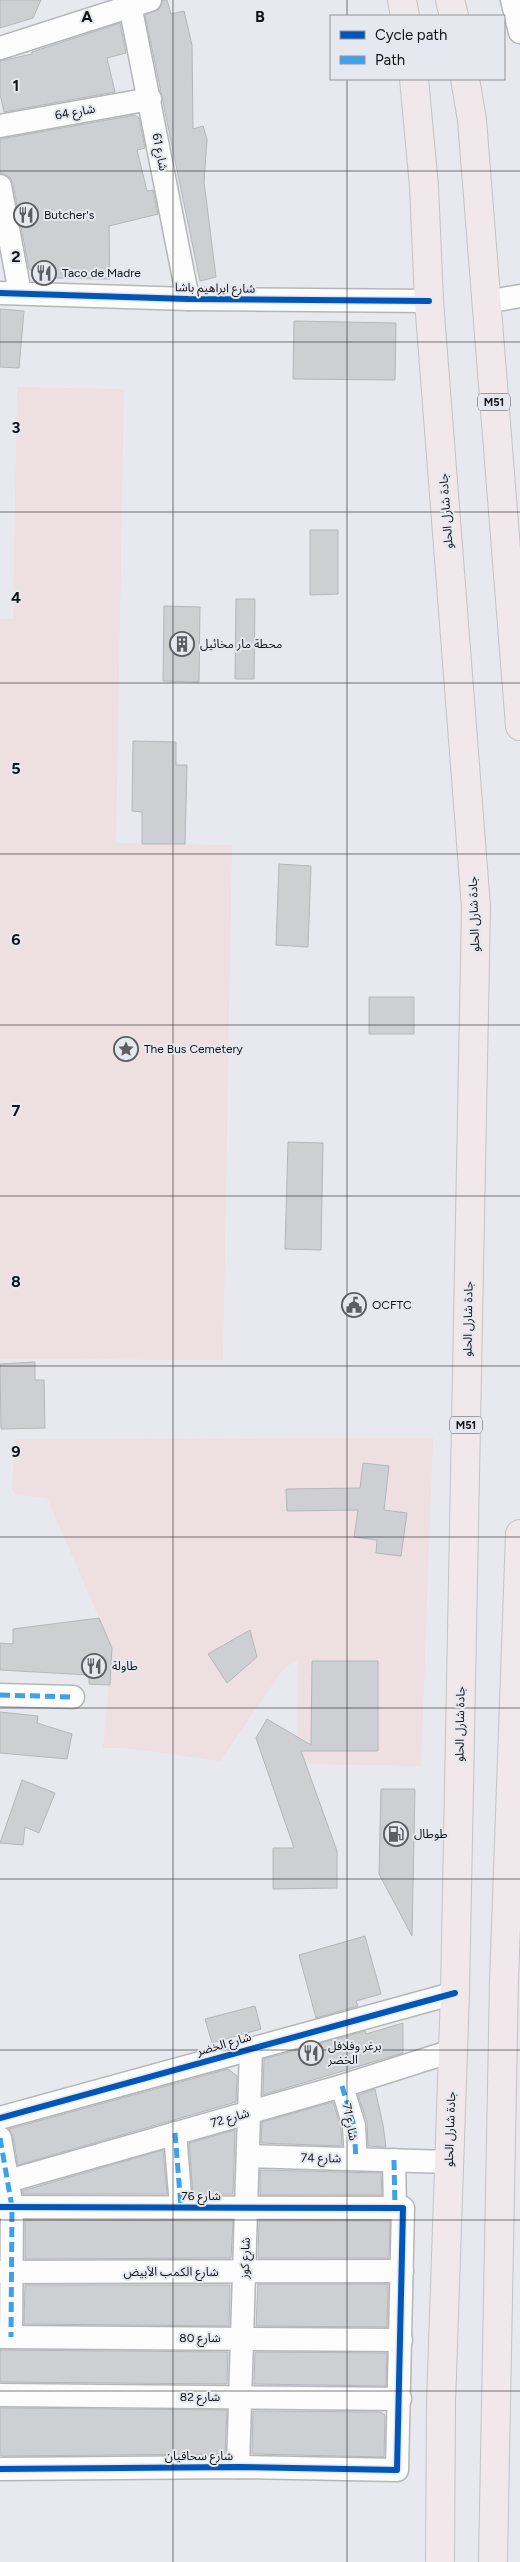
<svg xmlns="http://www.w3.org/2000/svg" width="520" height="2562" font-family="Figtree,'Noto Sans Arabic',sans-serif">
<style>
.industrial{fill:#eedfe2}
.building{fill:#cecfd3;stroke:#b5b6ba}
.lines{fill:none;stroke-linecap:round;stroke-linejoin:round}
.minor-casing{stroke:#b5b6b9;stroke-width:25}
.highway-casing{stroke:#c3c3c5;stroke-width:30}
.minor{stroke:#fcfcfc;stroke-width:22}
.highway{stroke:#f0e8eb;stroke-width:28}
.quiet{stroke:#3da2ea;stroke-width:5;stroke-dasharray:10 5;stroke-linecap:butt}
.cycleway-casing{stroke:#e6e8f0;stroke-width:9}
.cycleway{stroke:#0057b8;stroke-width:6}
.grid{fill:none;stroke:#121315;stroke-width:1;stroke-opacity:0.55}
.labels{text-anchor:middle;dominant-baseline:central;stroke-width:4;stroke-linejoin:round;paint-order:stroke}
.shield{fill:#e6e8f0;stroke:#525357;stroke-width:1}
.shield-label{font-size:11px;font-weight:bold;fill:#121315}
.street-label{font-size:12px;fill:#121315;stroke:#e6e8f0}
.poi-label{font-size:12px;fill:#121315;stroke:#e6e8f0;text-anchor:start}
.grid-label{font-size:16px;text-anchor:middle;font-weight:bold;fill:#121315;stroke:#e6e8f0;stroke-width:4;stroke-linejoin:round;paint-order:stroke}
</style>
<rect width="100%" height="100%" fill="#e8e9ee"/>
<g class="industrial">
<path d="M17,387l107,2 -8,454 116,2 -9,515 -223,-1v-740h13z"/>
<path d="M433,1438l-12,328 -124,-2 1,-104 -13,7 -65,94 -95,-13h-22l9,-100 -65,-150 -32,-3 -3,-7 3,-49z"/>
</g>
<g class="building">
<path d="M0,0h41l-8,18 -33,10z"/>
<path d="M163,0h4l4,14 13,-3 8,34 1,84 10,-3 4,13 -3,43 12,95 -16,4 -55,-266 14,-6z"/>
<path d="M120,23l6,30 -19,5 8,34 -111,20 -4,-18v-33l32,-7v-2z"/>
<path d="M135,115l4,3 6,30 -8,2 10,41 6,-1 5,24 -49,12 1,53 -54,-1 -12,3 -15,-12 -16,-85 -3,-7 -10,-4v-34z"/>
<path d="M0,309l24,2 -5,57 -19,-1z"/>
<path d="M294,321l102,2 -1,57 -102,-1z"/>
<path d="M310,530h28v64l-28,1z"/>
<path d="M236,599h19l-1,80h-19z"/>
<path d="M164,606l36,1 -1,75 -36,-1z"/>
<path d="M133,741l43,1v23h11l-2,79h-43v-32l-10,-1z"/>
<path d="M279,864l32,2 -3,81 -32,-2z"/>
<rect x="369" y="997" width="45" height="37"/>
<path d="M288,1142l35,1 -2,107 -36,-1z"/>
<path d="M35,1362v18h9l1,48 -44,1 -1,-65z"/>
<path d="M363,1463l26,3 -5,44 23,3 -6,43 -25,-3 1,-13 -23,-3 4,-27 -71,1 -1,-22 74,-1z"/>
<path d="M99,1618l13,30 -2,37 -21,-1v-9l-89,-5v-27l13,1v-15z"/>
<path d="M250,1630l7,27 -30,26 -19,-29z"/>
<path d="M312,1661h66v90h-77l36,100v37l-64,1v-41h21l-38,-110 11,-19 44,26z"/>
<path d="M0,1712l38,4 -1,7 35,11 -5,25 -67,-6z"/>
<path d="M22,1780l33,13 -16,40 -14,-6 -2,18 -23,-2z"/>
<path d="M381,1789h34l-3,147 -33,-62z"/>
<path d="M365,1936l16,58 -25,7 2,5 -42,12 -17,-63z"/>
<path d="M255,2006l6,23 -49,14 -7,-24z"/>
<path d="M403,2023v30l-140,42 1,-36 101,-28 1,3z"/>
<path d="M228,2069l9,7 -1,26 -218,63 -5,-29 -4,-7z"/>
<path d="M375,2089l8,36 3,22 -18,-1 -1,-24 -9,-27z"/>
<path d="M333,2102l8,26 1,18 -81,-3 1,-21z"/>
<path d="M235,2130l-2,64h-40l-4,-51z"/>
<path d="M163,2150l4,44h-144l-1,-3z"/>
<path d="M260,2170l121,3 1,22h-122z"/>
<path d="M25,2220l208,1 -2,37 -206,1z"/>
<path d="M259,2221h131l-1,37h-131z"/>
<path d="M258,2284h130l-1,43 -131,-1z"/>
<path d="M25,2285h205l-1,41 -205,-2z"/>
<path d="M0,2350l228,2 -1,32 -227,-2z"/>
<path d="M255,2352l132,1 -1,33 -132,-2z"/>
<path d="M0,2408l227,2 -2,44 -222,2 -3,-1z"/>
<path d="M253,2411l127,1 5,3 -1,42 -132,-3z"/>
</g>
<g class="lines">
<defs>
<g id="minor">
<path d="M512,0l8,32"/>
<path d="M130,5l58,294"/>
<path d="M0,48l150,-48"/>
<path d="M0,126l150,-27"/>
<path d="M0,186l20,107"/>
<path d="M0,293l188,6 241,2"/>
<path d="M486,302l34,-6"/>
<path d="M0,1695l73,2"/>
<path d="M342,2086l12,40 2,33"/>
<path d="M0,2118l455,-125"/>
<path d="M175,2133l6,74"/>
<path d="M0,2138l12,69 -1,130"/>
<path d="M248,2156l201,6"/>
<path d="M394,2160l1,48"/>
<path d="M8,2181l334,-95 110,-35"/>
<path d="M0,2207l403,1 -6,262 -159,-3 -238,2"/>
<path d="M0,2272l402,-1"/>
<path d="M0,2337l401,3"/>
<path d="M0,2395l400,4"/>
<path d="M238,2467l13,-418"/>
</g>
<g id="highway">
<path d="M402,0l3,16"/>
<path d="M450,0l4,16"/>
<path d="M414,79l10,107 5,115 47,606 -21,1086 -14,410 -1,159"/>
<path d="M465,79l7,41 48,606"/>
<path d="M493,2562l11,-581 16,-447"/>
</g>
</defs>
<use href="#minor" class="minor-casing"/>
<use href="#highway" class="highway-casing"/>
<use href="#minor" class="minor"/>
<use href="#highway" class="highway"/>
<g class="quiet">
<path d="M0,1695l73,2"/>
<path d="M342,2086l12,40 2,33"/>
<path d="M175,2133l6,74"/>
<path d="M0,2138l12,69 -1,130"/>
<path d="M394,2160l1,48"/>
</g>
<defs>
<g id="cycleway">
<path d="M0,293l188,6 241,2"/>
<path d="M0,2118l455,-125"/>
<path d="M0,2207l403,1 -6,262 -159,-3 -238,2"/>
</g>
</defs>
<use href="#cycleway" class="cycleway-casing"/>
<use href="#cycleway" class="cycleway"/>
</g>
<path class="grid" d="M173,0v2562M347,0v16M347,79v2483M0,171h520M0,342h520M0,512h520M0,683h520M0,854h520M0,1025h520M0,1196h520M0,1366h520M0,1537h520M0,1708h520M0,1879h520M0,2050h520M0,2220h520M0,2391h520"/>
<defs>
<symbol id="restaurant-ring" viewBox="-11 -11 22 22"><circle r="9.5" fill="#e6e8f0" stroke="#5d5e61" stroke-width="1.5"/><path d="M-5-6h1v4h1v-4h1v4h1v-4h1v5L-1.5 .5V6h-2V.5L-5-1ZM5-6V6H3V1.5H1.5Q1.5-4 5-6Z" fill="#5d5e61"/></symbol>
<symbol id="building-ring" viewBox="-11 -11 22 22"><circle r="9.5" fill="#e6e8f0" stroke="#5d5e61" stroke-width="1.5"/><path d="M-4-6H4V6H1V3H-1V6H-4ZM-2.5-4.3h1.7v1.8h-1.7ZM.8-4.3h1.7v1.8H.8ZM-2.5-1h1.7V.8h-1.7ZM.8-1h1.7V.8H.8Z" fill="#5d5e61"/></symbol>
<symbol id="sight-ring" viewBox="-11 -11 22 22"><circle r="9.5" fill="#e6e8f0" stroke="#5d5e61" stroke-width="1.5"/><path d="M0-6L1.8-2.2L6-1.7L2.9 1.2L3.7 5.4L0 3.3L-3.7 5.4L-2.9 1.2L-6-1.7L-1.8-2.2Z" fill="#5d5e61"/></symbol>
<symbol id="civic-ring" viewBox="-11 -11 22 22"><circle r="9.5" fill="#e6e8f0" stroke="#5d5e61" stroke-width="1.5"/><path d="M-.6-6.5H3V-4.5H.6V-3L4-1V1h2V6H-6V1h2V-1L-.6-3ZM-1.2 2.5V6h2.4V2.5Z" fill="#5d5e61"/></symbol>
<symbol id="fuel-ring" viewBox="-11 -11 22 22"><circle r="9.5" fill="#e6e8f0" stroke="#5d5e61" stroke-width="1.5"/><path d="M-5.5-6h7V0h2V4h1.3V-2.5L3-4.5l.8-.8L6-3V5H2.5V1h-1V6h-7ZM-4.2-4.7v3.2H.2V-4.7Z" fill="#5d5e61"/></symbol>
</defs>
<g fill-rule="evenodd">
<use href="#restaurant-ring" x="12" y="201" width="28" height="28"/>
<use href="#restaurant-ring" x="30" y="259" width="28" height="28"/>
<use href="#building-ring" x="168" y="630" width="28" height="28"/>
<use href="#sight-ring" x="112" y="1035" width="28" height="28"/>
<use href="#civic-ring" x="340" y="1291" width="28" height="28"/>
<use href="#restaurant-ring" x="80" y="1652" width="28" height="28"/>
<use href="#fuel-ring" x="382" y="1820" width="28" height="28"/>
<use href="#restaurant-ring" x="297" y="2039" width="28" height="28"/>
</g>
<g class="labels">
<g class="shield">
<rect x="478" y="393.5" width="32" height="17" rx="4"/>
<rect x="450" y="1416.5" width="32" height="17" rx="4"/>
</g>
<g class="shield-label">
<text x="494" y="402">M51</text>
<text x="466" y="1425">M51</text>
</g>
<g class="street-label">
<text transform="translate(75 112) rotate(-10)">شارع 64</text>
<text transform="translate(160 152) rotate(79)">شارع 61</text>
<text transform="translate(215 288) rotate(1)">شارع ابراهيم باشا</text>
<text transform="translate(446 511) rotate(-94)">جادة شارل الحلو</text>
<text transform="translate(474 914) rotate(-92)">جادة شارل الحلو</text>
<text transform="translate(468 1319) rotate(-89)">جادة شارل الحلو</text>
<text transform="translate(460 1724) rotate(-89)">جادة شارل الحلو</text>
<text transform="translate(224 2044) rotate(-16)">شارع الخضر</text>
<text transform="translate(230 2118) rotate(-16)">شارع 72</text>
<text transform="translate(350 2122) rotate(79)">شارع 71</text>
<text transform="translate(450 2129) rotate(-88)">جادة شارل الحلو</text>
<text transform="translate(321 2158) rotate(1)">شارع 74</text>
<text x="201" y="2196">شارع 76</text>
<text transform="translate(245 2258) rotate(-88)">شارع كوز</text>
<text x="171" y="2272">شارع الكمب الأبيض</text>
<text x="200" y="2338">شارع 80</text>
<text x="200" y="2397">شارع 82</text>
<text x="199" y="2456">شارع سحاقيان</text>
</g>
<g class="poi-label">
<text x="44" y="215">Butcher's</text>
<text x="62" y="273">Taco de Madre</text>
<text x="200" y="644">محطة مار مخائيل</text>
<text x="144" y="1049">The Bus Cemetery</text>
<text x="372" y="1305">OCFTC</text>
<text x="112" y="1666">طاولة</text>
<text x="414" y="1834">طوطال</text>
<text x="328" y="2046">برغر وفلافل<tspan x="328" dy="14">الخضر</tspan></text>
</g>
</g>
<g class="grid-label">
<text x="87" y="22">A</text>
<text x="260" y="22">B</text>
<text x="16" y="91">1</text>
<text x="16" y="262">2</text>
<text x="16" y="433">3</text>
<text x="16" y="603">4</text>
<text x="16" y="774">5</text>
<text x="16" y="945">6</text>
<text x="16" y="1116">7</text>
<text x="16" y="1287">8</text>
<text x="16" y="1457">9</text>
</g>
<rect x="330" y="15" width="175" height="65" fill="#e6e8f0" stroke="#919398"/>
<rect x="340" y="31" width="25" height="8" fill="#0057b8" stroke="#919398"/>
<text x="375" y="40" font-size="15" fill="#121315">Cycle path</text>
<rect x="340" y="56" width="25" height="8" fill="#3da2ea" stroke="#919398"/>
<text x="375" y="65" font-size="15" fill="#121315">Path</text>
</svg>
